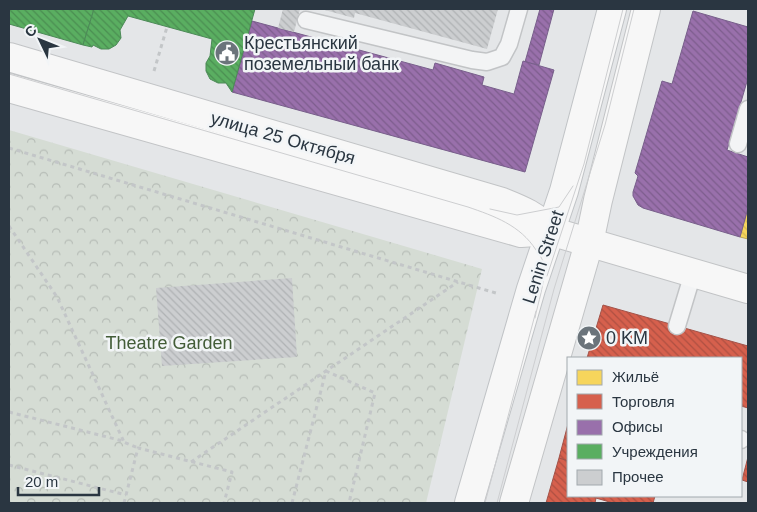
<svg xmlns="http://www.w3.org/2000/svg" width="757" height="512" font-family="Helvetica,sans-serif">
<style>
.park{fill:url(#park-crowns)}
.homes{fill:url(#homes-back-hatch);stroke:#b9a554}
.shops{fill:url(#shops-back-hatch);stroke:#a25349}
.offices{fill:url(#offices-back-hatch);stroke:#785f8b}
.public{fill:url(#public-back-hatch);stroke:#4c8a57}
.building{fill:url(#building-back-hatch)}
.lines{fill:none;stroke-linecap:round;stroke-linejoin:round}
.lane-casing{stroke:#c2c4c6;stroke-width:19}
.secondary-casing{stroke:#c2c4c6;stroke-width:30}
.primary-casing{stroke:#c0c3c6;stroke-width:30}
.path{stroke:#c3c6c8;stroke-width:3;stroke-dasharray:4 4;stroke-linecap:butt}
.lane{stroke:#f3f4f5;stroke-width:16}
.secondary{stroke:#f7f7f7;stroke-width:28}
.primary{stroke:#f7f7f7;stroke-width:28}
.tram{stroke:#cdced0;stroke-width:1}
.labels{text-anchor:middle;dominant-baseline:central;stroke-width:5;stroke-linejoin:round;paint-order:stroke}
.poi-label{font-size:18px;fill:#2a3641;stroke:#f2f5f7;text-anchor:start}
.street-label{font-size:18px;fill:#2a3641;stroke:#f2f5f7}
.park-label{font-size:18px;fill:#435d38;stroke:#f2f5f7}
</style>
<defs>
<pattern id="park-crowns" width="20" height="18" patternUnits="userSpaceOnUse" patternTransform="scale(1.25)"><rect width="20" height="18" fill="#d5dcd4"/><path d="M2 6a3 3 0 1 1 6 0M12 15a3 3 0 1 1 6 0" fill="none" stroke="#b7bdb7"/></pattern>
<pattern id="homes-back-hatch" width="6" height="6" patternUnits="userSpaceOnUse" patternTransform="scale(1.25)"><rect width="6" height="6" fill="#f6d55c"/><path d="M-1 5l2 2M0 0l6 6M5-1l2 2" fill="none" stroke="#d3b751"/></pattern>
<pattern id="shops-back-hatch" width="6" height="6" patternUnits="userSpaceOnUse" patternTransform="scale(1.25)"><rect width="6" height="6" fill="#d6604d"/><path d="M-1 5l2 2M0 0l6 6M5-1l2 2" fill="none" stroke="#ae5042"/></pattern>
<pattern id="offices-back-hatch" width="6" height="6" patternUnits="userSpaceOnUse" patternTransform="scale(1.25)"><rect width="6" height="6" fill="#9970ab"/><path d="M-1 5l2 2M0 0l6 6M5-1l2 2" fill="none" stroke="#7d5d8d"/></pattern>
<pattern id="public-back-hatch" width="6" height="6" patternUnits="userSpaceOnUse" patternTransform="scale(1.25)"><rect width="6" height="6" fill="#5aae61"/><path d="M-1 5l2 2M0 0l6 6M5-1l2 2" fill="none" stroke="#4b8e52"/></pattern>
<pattern id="building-back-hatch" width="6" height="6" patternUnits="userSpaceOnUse" patternTransform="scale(1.25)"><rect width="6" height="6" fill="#ccced0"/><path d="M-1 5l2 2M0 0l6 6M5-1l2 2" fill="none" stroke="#afb2b4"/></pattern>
</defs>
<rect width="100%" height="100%" fill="#e4e6e8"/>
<path class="park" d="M9,130l473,139 -56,234h-417z"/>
<path class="homes" d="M748,208v31l-8,-2z"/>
<g class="shops">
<path d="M603,305l145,41v62l-7,-2v-48h-154z"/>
<path d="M568,424v37l-9,-3z"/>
<path d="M748,457v25l-6,-2z"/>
<path d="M559,458l9,3v35h87l-2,7h-40l-17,-5 -1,5h-49z"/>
</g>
<g class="offices">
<path d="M540,9h14l-15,56 -14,-3z"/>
<path d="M693,11l55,16v51l-21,72 21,7v51l-8,29 -97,-29 -5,-3 -5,-9v-4l5,-16 -3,-3 27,-92 10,3z"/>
<path d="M252,21l181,49 2,-7 49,14 -2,8 32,9 9,-33 31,9 -29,102 -293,-80z"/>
</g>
<g class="public">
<path d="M9,9h85l-11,36 -74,-21z"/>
<path d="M94,9h161l-23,83 -6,-9h-8l-8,-4 -4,-8v-8l4,-7 2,-17 -84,-23 -8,14 1,8 -5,7 -7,4h-8l-8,-4 -1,2 -9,-2z"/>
</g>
<g class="building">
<path d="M283,9h17l-6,23 -16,-4z"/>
<path d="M321,9h177l-11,40 -132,-36 -1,5z"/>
<path d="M292,278l5,79 -135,9 -6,-78z"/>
</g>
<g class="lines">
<defs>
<g id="lane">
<path d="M306,20l166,40 15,2 15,-5 7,-13 10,-35"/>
<path d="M738,144l10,-35"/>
<path d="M677,326l16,-53"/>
<path d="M741,439v1"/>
</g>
<g id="secondary">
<path d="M9,57l493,145c20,8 33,13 48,29"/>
<path d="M9,88l512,145 29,-2 198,58"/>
<path d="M514,503l75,-260 9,-43 48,-191"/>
</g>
<path id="primary" d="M469,503l62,-214 33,-98 48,-182"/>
</defs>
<use href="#lane" class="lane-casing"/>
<use href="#secondary" class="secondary-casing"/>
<use href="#primary" class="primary-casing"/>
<g class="path">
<path d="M154,71l13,-44"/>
<path d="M9,148l490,146"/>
<path d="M9,226l48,71 67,145"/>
<path d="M9,412l110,28 19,8"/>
<path d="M191,462l267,-180"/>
<path d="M9,465l117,30"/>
<path d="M124,503l14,-55 94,24 -8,31"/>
<path d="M292,503l34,-132 49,22 -26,110"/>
</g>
<use href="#lane" class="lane"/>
<use href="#secondary" class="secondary"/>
<use href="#primary" class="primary"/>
<g class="tram">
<path d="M9,74l459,133c26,9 52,18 68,43 4,5 8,11 8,17 1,17 -6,35 -9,51"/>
<path d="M490,209l27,6 42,-8 14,-21"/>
<path d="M547,276l37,-112 39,-155"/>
<path d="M485,503l51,-192"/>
<path d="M497,503l57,-214 51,-164 29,-116"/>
</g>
</g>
<defs>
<symbol id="civic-disc" viewBox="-11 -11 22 22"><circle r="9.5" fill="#6b747b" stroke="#f2f5f7"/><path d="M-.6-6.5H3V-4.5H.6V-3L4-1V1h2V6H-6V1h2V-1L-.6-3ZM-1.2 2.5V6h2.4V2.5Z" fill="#fff"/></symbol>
<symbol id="sight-disc" viewBox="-11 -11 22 22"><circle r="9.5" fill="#6b747b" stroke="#f2f5f7"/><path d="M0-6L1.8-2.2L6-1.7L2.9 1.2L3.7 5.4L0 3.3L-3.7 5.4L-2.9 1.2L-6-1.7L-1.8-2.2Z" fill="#fff"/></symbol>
</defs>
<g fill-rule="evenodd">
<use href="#civic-disc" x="213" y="39" width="28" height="28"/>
<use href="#sight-disc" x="575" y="324" width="28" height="28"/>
</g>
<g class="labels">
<g class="poi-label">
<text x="244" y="43">Крестьянский<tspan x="244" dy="21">поземельный банк</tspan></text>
<text x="606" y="338">0 KM</text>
</g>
<g class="street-label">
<text transform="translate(283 138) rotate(16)">улица 25 Октября</text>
<text transform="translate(543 257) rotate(-72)">Lenin Street</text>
</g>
<g class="park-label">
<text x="169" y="343">Theatre Garden</text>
</g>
</g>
<rect width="757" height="512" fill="none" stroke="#2a3641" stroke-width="20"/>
<rect x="567" y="357" width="175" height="140" fill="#f2f5f7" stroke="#a2a9ae"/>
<rect x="577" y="370" width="25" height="15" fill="#f6d55c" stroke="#a2a9ae"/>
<text x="612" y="382" font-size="15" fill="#2a3641">Жильё</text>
<rect x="577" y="394" width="25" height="15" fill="#d6604d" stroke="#a2a9ae"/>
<text x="612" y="407" font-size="15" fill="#2a3641">Торговля</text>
<rect x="577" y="420" width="25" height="15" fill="#9970ab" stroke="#a2a9ae"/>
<text x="612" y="432" font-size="15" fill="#2a3641">Офисы</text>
<rect x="577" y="444" width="25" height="15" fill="#5aae61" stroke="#a2a9ae"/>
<text x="612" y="457" font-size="15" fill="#2a3641">Учреждения</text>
<rect x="577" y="470" width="25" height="15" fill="#ccced0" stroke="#a2a9ae"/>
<text x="612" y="482" font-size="15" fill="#2a3641">Прочее</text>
<g transform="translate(40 40) rotate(313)" stroke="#f2f5f7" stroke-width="4" paint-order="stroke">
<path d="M0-4L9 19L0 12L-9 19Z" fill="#2a3641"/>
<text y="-8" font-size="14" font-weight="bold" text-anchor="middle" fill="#2a3641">С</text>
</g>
<path d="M18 487v8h81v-8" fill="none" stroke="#2a3641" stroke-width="2.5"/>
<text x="25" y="487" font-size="15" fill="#2a3641" stroke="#f2f5f7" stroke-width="4" paint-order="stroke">20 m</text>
</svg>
